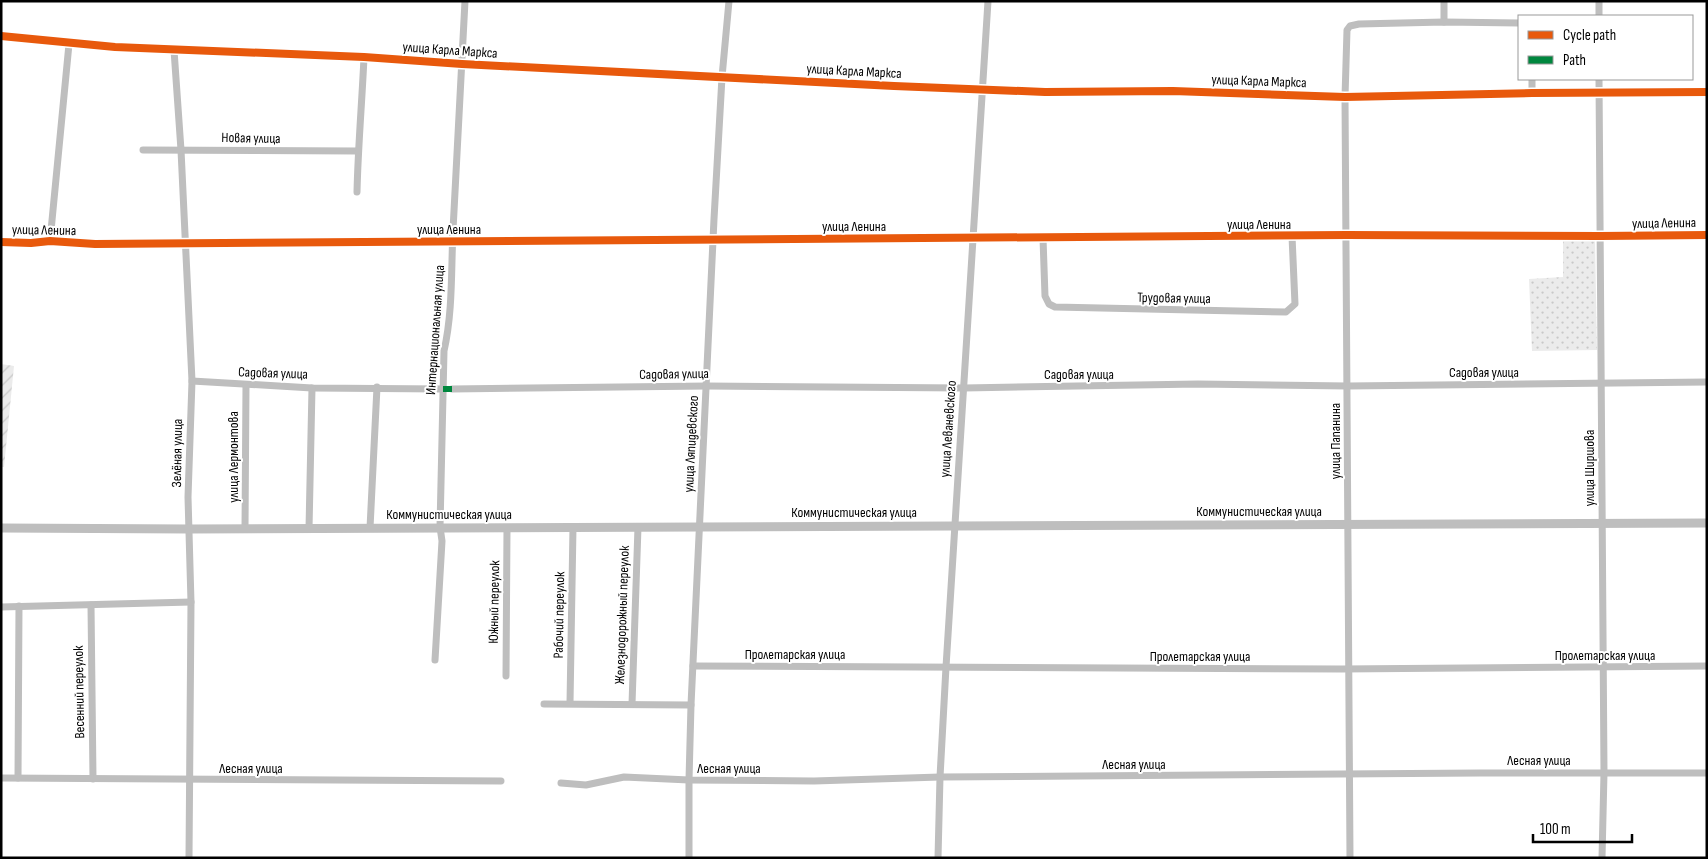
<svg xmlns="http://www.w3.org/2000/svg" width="1708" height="859" font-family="'Sofia Sans Condensed',sans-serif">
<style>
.grass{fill:url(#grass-dots)}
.garden{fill:url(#garden-furrows)}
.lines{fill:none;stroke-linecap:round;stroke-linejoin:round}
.minor{stroke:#bebebe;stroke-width:7}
.tertiary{stroke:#bebebe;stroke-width:9}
.quiet{stroke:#00873e;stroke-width:6;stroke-dasharray:12 6;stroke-linecap:butt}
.cycleway-casing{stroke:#fff;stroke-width:11}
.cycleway{stroke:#e8590c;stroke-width:8}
.labels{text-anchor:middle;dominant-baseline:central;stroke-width:4;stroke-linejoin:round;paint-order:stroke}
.street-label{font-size:14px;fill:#000;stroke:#fff}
</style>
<defs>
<pattern id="grass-dots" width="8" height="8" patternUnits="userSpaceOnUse" patternTransform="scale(1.25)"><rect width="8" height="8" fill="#ebebeb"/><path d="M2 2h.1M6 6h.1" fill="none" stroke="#c8c8c8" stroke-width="1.8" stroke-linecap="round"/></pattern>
<pattern id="garden-furrows" width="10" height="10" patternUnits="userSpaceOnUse" patternTransform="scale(1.25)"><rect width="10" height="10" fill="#ebebeb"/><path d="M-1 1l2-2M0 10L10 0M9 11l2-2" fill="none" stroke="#c8c8c8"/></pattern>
</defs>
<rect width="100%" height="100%" fill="#fff"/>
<path class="grass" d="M1595,240l2,110 -65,1 -3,-72 34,-2v-36z"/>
<path class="garden" d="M1,364l13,2 -10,101h-3z"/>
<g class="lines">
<g class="minor">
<path d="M1599,16v-15"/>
<path d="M1444,22v-21"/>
<path d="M1,36l114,11 249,10 98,7 432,22 151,6 128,-1 172,6 187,-4 175,-1"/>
<path d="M174,50l7,100 11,231 -4,116 3,105 -2,256"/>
<path d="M1599,79l5,694 -2,85"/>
<path d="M1532,93v-14"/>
<path d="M143,150l215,1"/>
<path d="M357,192c1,-45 5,-90 7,-135"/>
<path d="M1043,238l2,58 4,8 6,3 231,5 9,-8 -3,-68"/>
<path d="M50,241l19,-197"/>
<path d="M1,242l30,1 19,-2 45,3 1252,-9 253,1 107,-1"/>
<path d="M192,381l120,7 131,1"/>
<path d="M452,389l255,-3 257,2 234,-4 150,2 359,-4"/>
<path d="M370,528l7,-141"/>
<path d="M245,529l1,-144"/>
<path d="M309,529l3,-141"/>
<path d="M91,605l2,174"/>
<path d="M1,607l190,-5"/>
<path d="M435,660l7,-119 -2,-14 4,-176c9,-40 7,-81 9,-121 4,-77 8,-153 12,-229"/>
<path d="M693,666l649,3 365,-3"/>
<path d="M506,676l1,-148"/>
<path d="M570,703l3,-176"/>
<path d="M544,704l147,1"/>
<path d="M632,704l6,-177"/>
<path d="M1,778l500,3"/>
<path d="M18,778l1,-172"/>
<path d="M561,783l25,2 38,-8 65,3 125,1 126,-4 540,-4h227"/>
<path d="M689,858v-78l2,-75 23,-486 8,-142 7,-76"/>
<path d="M938,858l2,-81 6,-110 42,-666"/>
<path d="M1350,858l-5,-761 2,-67 3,-4 9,-2 85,-2 75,1"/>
</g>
<path class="tertiary" d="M1,528l188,1 1518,-6"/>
<path class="quiet" d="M443,389h9"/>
<defs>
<g id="cycleway">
<path d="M1,36l114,11 249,10 98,7 432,22 151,6 128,-1 172,6 187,-4 175,-1"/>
<path d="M1,242l30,1 19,-2 45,3 1252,-9 253,1 107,-1"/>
</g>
</defs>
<use href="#cycleway" class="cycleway-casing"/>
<use href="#cycleway" class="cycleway"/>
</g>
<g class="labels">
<g class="street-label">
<text transform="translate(450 50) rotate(4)">улица Карла Маркса</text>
<text transform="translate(854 71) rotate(3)">улица Карла Маркса</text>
<text transform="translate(1259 81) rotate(2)">улица Карла Маркса</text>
<text transform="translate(251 138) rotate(1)">Новая улица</text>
<text transform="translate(1664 223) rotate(-1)">улица Ленина</text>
<text x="1259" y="224">улица Ленина</text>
<text x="854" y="226">улица Ленина</text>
<text x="449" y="229">улица Ленина</text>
<text transform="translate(44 230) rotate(1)">улица Ленина</text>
<text transform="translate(1174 298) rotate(1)">Трудовая улица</text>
<text transform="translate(435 330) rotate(-86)">Интернациональная улица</text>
<text x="1484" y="372">Садовая улица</text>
<text transform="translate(273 373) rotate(2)">Садовая улица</text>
<text transform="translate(674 374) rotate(-1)">Садовая улица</text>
<text x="1079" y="374">Садовая улица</text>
<text transform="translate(948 429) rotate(-86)">улица Леваневского</text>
<text transform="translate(1335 441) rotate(-90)">улица Папанина</text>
<text transform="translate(691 444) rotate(-87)">улица Ляпидевского</text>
<text transform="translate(177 453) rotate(-89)">Зелёная улица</text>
<text transform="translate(233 457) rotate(-90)">улица Лермонтова</text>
<text transform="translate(1589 468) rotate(-90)">улица Ширшова</text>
<text x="1259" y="511">Коммунистическая улица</text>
<text x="854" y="512">Коммунистическая улица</text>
<text x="449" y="514">Коммунистическая улица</text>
<text transform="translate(494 602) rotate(-89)">Южный переулок</text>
<text transform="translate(559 615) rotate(-89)">Рабочий переулок</text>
<text transform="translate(622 615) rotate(-88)">Железнодорожный переулок</text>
<text x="795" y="654">Пролетарская улица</text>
<text x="1605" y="655">Пролетарская улица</text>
<text x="1200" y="656">Пролетарская улица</text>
<text transform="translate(79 692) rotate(-91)">Весенний переулок</text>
<text x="1539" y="760">Лесная улица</text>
<text x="1134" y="764">Лесная улица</text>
<text x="251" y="768">Лесная улица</text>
<text x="729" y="768">Лесная улица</text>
</g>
</g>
<rect width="1708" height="859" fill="none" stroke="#000000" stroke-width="5"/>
<rect x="1518" y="15" width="175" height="65" fill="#ffffff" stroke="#999999"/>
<rect x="1528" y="31" width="25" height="8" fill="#e8590c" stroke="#999999"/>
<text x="1563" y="40" font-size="15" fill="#000000">Cycle path</text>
<rect x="1528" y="56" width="25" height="8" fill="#00873e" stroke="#999999"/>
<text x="1563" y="65" font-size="15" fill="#000000">Path</text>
<path d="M1533 834v8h99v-8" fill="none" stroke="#000000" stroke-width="2.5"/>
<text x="1540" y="834" font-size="15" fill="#000000" stroke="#ffffff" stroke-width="4" paint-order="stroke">100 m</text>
</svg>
